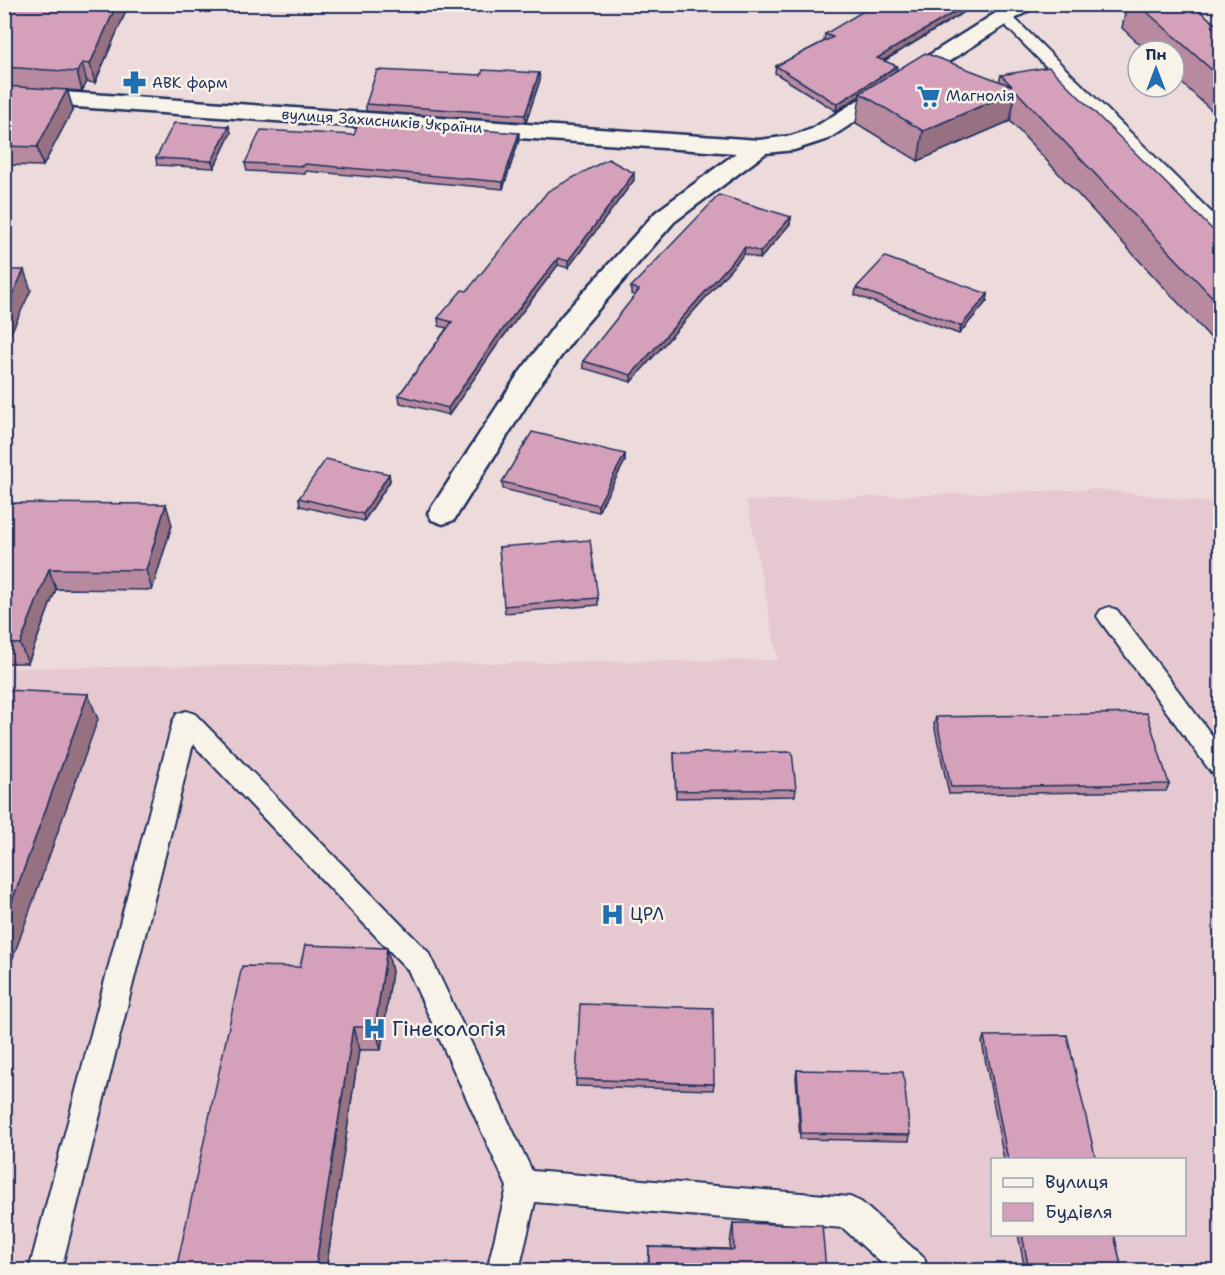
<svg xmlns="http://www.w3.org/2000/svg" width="1225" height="1275" font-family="'Shantell Sans',sans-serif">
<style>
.built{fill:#e6c9d0;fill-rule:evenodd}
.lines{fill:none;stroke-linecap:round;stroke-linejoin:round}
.service-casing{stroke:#1b2f5e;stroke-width:4}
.minor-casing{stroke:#1b2f5e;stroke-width:5}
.service{fill:#f7f3e8;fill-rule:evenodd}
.minor{fill:#f7f3e8;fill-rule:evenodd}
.wall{fill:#b78aa0;stroke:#1b2f5e;stroke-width:1.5}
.shaded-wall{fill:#957182;stroke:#1b2f5e;stroke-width:1.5}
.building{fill:#d5a1ba;stroke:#1b2f5e;stroke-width:1.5}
.labels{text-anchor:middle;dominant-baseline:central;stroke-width:5;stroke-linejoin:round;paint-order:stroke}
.far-poi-label{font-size:15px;fill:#1b2f5e;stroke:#f7f3e8;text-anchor:start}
.far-street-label{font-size:15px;fill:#1b2f5e;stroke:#f7f3e8}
.poi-label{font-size:18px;fill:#1b2f5e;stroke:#f7f3e8;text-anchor:start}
.near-poi-label{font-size:21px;fill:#1b2f5e;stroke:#f7f3e8;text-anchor:start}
</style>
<rect width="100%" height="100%" fill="#eddada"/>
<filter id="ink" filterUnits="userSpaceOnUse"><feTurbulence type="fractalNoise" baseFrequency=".0167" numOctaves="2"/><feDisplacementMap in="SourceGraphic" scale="12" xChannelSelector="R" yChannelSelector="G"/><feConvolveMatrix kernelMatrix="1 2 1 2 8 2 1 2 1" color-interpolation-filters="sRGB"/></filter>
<g filter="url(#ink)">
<path class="built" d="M1096,489l124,15v766h-1215l-1,-602 774,-8 -31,-159zM992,1160h192v74h-192z"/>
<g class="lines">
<defs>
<g id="service">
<path d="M1005,12l5,2 210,207v15l-7,-1 -213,-215 -3,-3z"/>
<path d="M1109,607l8,3 103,136v29l-9,-3 -110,-150 -4,-6 4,-6z"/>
<path d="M186,711l9,3 233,238 104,219 318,26 11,5 63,56 4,12h-39l-46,-42 -308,-26 -16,68h-32l20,-83 -99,-217 -215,-226 -132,526h-32l144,-549 4,-7z"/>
</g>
<path id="minor" d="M1010,4h25l-3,4 -204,131 -34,11 -28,3 -92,69 -92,106 -44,59 -84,133 -11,4 -11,-4 -4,-7 89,-137 45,-60 94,-104 80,-59 -732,-51v-14l755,52 32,-4 21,-7z"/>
</defs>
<use href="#service" class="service-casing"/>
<use href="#minor" class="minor-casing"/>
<use href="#service" class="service"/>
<use href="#minor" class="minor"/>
</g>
<g class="wall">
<path d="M4,4h125l-34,79 -8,-1 -5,9 -15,-1 6,19 -30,57 -39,-1z"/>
<path d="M1127,4h65l29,25v90l-47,-43v-25h-27l-25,-23z"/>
<path d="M966,11l-82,50 13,9 102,12 2,-7 220,163v111l-211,-228 -92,40 -62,-38 4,-27 -24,15 -61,-38 1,-7 49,-25h-1l1,-7z"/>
<path d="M540,80l-14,42 -160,-11v-7z"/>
<path d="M231,133l-17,35 -57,-3 -1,-7z"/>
<path d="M354,135l165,5 -16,49 -197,-18 -1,3 -58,-3 -2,-8z"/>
<path d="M634,180l-66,88 -10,-3 -61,80 -48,70 -49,-12 -1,-8 48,-67 -8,-2 -1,-8z"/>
<path d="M791,217l-1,7 -30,35 -16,-5 -113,128 -48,-14v-7l52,-65 -4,-2v-7z"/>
<path d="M856,288l132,6 -1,7 -28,33 -104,-39z"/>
<path d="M625,454v7l-27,51 -95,-23 -1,-7z"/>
<path d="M389,474l1,7 -26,40 -64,-15 -1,-8z"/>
<path d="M4,503l168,22 -20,65 -96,-1 -28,74h-24z"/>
<path d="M499,547l99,51v7l-93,8z"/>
<path d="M936,717l233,67 -3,7 -217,3 -15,-70z"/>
<path d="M674,753l122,36 -1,7 -119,2z"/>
<path d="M392,971l-11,79h-22l-33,220h-150z"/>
<path d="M984,1036l112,124h-92l-22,-118z"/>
<path d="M797,1070l113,65 -1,6 -109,-2 -4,-62z"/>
<path d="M576,1079l138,5 -1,6 -137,-4z"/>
<path d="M733,1223l93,47h-178l1,-23 81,2v-6z"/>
<path d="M1018,1234h96l8,36h-97z"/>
</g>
<g class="shaded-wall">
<path d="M117,4h12l-34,79 -5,-19z"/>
<path d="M968,4l-2,7 -90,54 1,-7z"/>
<path d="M82,63l5,19 -5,9 -5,-19z"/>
<path d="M897,66l-1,7 -36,20v3l-24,15 1,-7z"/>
<path d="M539,73l1,7 -14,42 -1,-7z"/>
<path d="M67,90l6,19 -30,57 -6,-19z"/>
<path d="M1016,91l-6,30 -92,40 5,-30z"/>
<path d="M229,126l2,7 -17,35 -2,-7z"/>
<path d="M519,133v7l-16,49v-7z"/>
<path d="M634,173v7l-66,88v-7z"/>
<path d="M791,217l-1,7 -30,35v-7z"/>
<path d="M745,247l-1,7 -113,128v-7z"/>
<path d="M558,258v7l-61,80 -48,70 -1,-7 49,-71z"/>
<path d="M24,270l7,20 -27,58v-36z"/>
<path d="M988,294l-1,7 -28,33 2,-8z"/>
<path d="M625,454v7l-27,51v-7z"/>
<path d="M389,474l1,7 -26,40 -1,-7z"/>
<path d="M166,504l6,21 -20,65 -6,-20z"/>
<path d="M49,569l7,20 -28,74 -8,-19z"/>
<path d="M88,694l10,25 -94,264v-60z"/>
<path d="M387,948l5,23 -11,79 -6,-23z"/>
<path d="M353,1027l6,23 -33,220h-11z"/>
</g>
<g class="building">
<path d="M4,4h113l-27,60 -8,-1 -5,9 -73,-5z"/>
<path d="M875,4h93l-91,54 20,8 -60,38 -61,-38 57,-29 -8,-3z"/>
<path d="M1138,4h54l29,25v49z"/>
<path d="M925,53l87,33 -11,-11 48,-8 172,171v68l-205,-215 -93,40 -63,-38z"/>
<path d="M377,70l104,5 2,-5 56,3 -14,42 -159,-11z"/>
<path d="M4,86l63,4 -30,57 -33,-1z"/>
<path d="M359,122l160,11 -16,49 -198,-18 -1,2 -59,-3 16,-33 93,5z"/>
<path d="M174,123l55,3 -17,35 -56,-3z"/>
<path d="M608,159l26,14 -66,88 -10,-3 -61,79 -49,71 -49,-13 53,-73 -14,-4 24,-28 5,1 81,-100z"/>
<path d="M719,195l72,22 -31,35 -15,-5 -114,128 -48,-14 56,-71 -8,-3z"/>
<path d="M885,257l103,37 -27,32 -105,-38z"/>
<path d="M4,270h20l-20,42z"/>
<path d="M532,432l93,22 -27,51 -96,-23z"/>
<path d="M326,459l63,15 -26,40 -64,-16z"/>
<path d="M4,503l162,1 -20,66 -97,-1 -29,75 -16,-1z"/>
<path d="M590,540l8,58 -94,8 -5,-59z"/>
<path d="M4,690l84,4 -84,229z"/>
<path d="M1147,713l22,71 -218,3 -15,-70z"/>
<path d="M792,752l4,37 -120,2 -2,-38z"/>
<path d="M305,945l82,3 -12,79h-22l-38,243h-139l66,-304 58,1z"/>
<path d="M580,1004l133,4 1,76 -138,-5z"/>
<path d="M1067,1035l29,125h-88l-24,-124z"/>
<path d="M797,1070l106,2 7,63 -109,-2z"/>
<path d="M733,1223l89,2 4,45h-177v-23l85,3z"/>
<path d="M1022,1234h92l8,36h-93z"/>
</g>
</g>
<defs>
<symbol id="pharmacy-bare" viewBox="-9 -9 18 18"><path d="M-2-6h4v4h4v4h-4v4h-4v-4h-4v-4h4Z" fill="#1f6fb2" stroke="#f7f3e8" stroke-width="2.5" paint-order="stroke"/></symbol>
<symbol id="supermarket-bare" viewBox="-9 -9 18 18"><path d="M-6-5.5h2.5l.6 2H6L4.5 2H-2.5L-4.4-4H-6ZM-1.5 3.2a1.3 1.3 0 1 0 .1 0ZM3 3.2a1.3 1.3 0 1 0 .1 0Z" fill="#1f6fb2" stroke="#f7f3e8" stroke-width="2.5" paint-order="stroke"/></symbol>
<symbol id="hospital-bare" viewBox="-9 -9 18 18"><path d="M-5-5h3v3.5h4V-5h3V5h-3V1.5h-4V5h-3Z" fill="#1f6fb2" stroke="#f7f3e8" stroke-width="2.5" paint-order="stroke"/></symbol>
</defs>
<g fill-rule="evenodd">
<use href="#pharmacy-bare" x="118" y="66" width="33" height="33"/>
<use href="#supermarket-bare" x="912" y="80" width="33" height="33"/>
<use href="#hospital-bare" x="596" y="898" width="33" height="33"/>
<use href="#hospital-bare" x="358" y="1012" width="33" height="33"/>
</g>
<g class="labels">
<g class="far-poi-label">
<text x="152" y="83">АВК фарм</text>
<text x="946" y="96">Магнолія</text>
</g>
<g class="far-street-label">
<text transform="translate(382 121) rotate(4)">вулиця Захисників України</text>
</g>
<g class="poi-label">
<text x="630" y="914">ЦРЛ</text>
</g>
<g class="near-poi-label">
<text x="392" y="1029">Гінекологія</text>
</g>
</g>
<rect width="1225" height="1275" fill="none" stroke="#f7f3e8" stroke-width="24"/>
<rect x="12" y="12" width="1201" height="1251" fill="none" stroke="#1b2f5e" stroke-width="2" filter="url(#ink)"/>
<rect x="991" y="1158" width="195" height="78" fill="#f7f3e8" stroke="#9fa5b1" stroke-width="1.5"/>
<rect x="1003" y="1178" width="30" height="9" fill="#f7f3e8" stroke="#9fa5b1" stroke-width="1.5"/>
<text x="1045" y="1188" font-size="18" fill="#1b2f5e">Вулиця</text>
<rect x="1003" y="1203" width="30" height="18" fill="#d5a1ba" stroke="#9fa5b1" stroke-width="1.5"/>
<text x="1045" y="1218" font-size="18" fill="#1b2f5e">Будівля</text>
<g transform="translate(1156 69)"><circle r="28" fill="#f7f3e8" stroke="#9fa5b1" stroke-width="1.5"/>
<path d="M0-4.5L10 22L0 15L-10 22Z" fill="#1f6fb2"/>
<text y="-9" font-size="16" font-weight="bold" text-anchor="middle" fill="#1b2f5e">Пн</text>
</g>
</svg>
